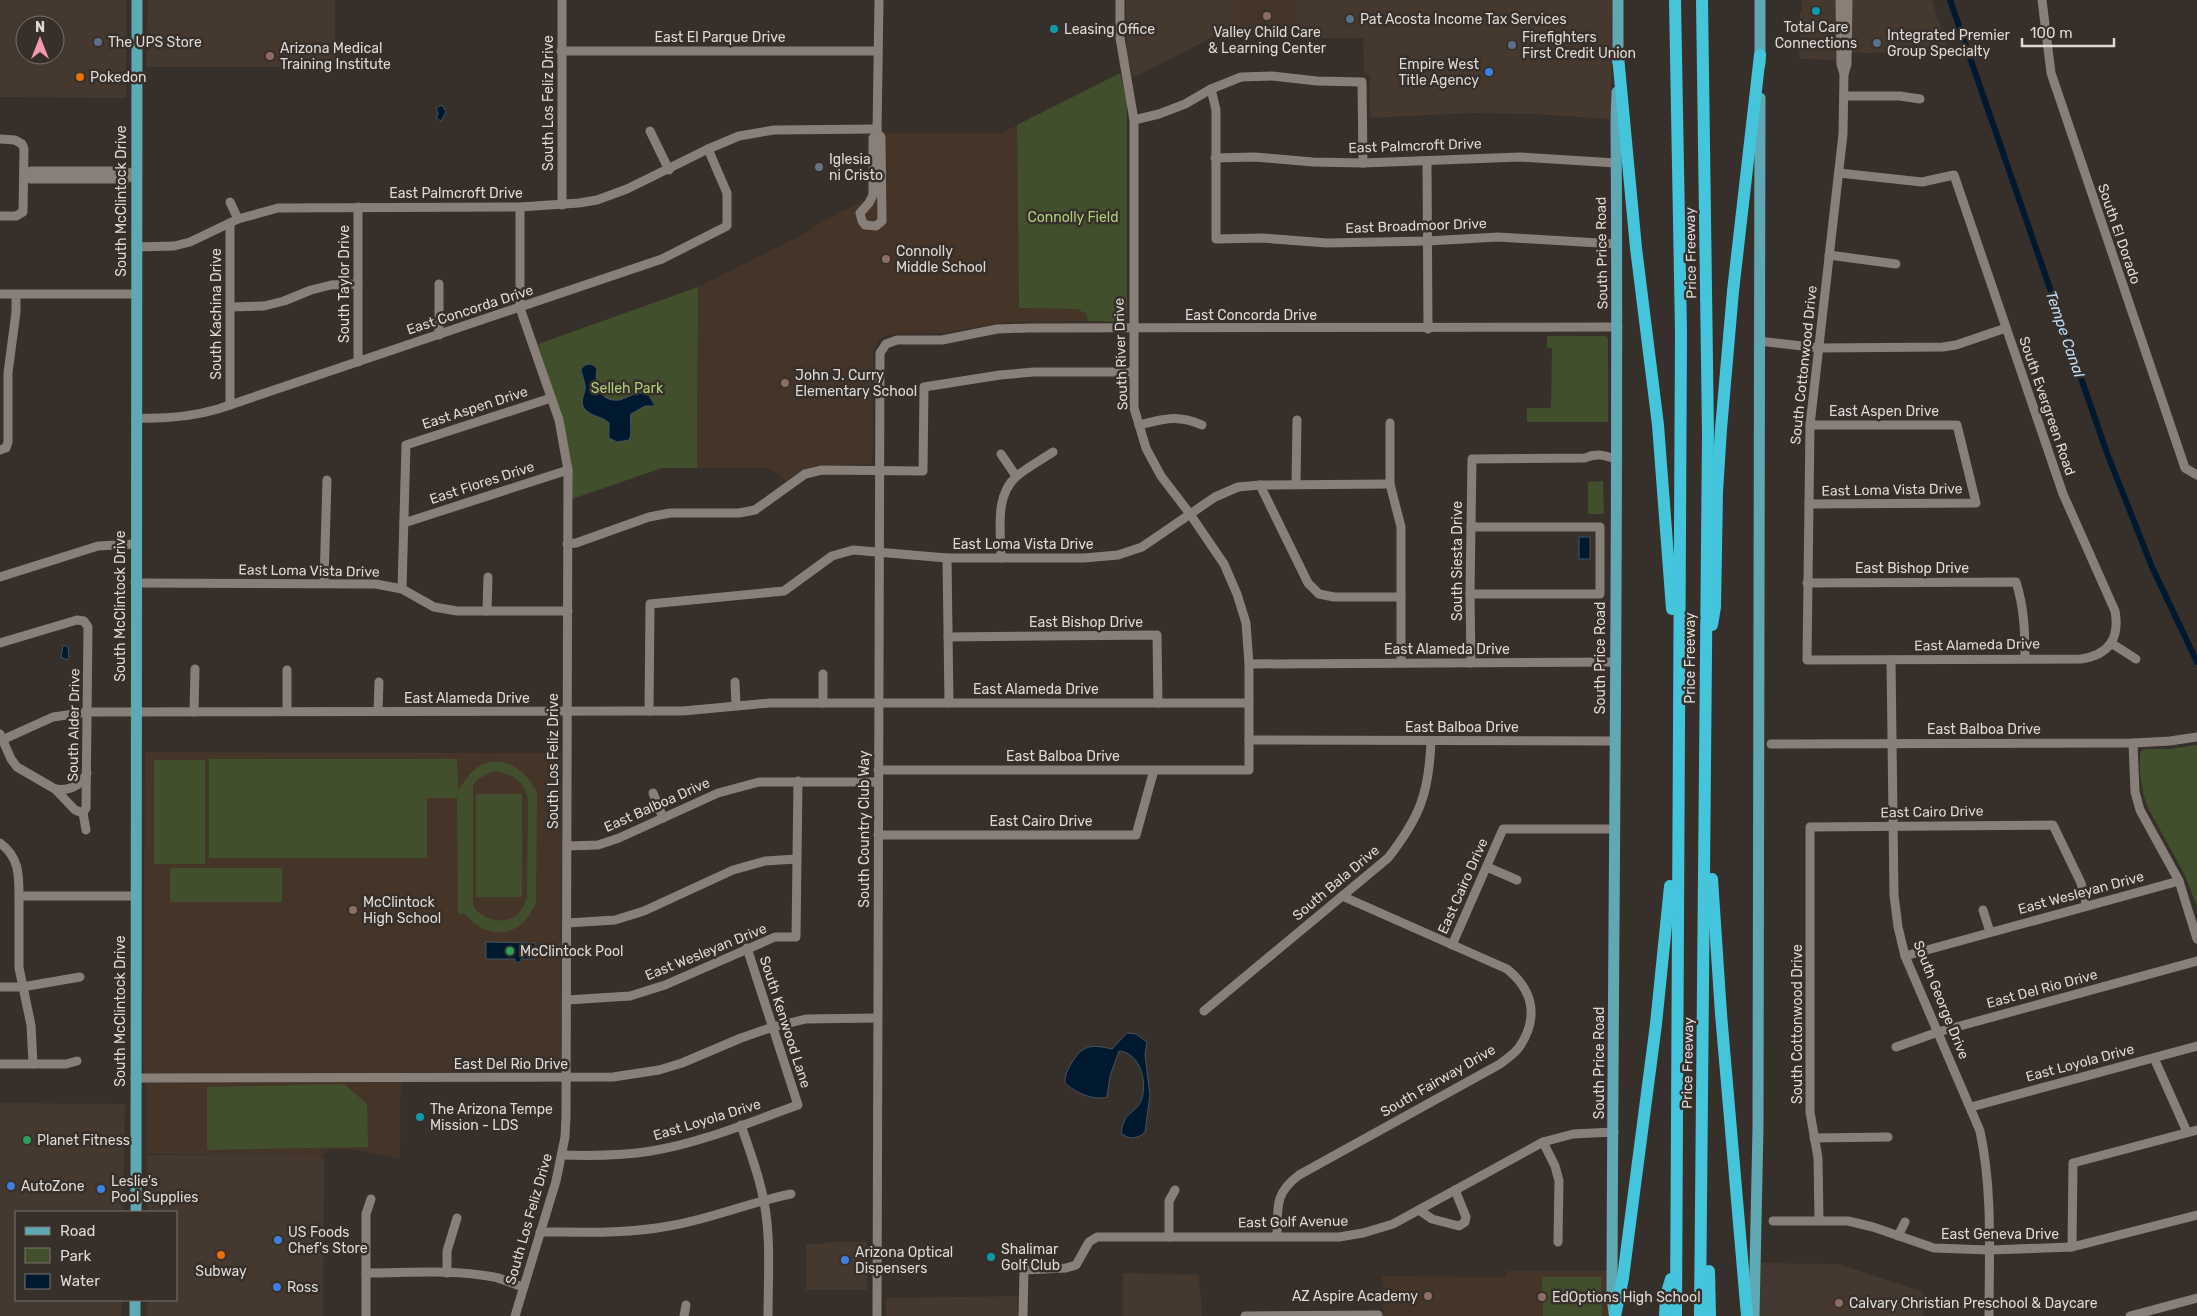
<svg xmlns="http://www.w3.org/2000/svg" width="2197" height="1316" font-family="Rubik,sans-serif">
<style>
.built{fill:#45382f;fill-rule:evenodd}
.education{fill:#443528}
.green{fill:#424f2c;fill-rule:evenodd}
.water{fill:#00192e;stroke:#435360}
.lines{fill:none;stroke-linecap:round;stroke-linejoin:round}
.canal{stroke:#00192e;stroke-width:6}
.minor{stroke:#887f79;stroke-width:9}
.major{stroke:#5fa9b4;stroke-width:11}
.highway{stroke:#44c5dc;stroke-width:12}
.culture-dot{fill:#0f9aa8;stroke:#362f2a;stroke-width:2}
.education-dot{fill:#8d6e63;stroke:#362f2a;stroke-width:2}
.service-dot{fill:#5c6f8a;stroke:#362f2a;stroke-width:2}
.shop-dot{fill:#3f7fe0;stroke:#362f2a;stroke-width:2}
.food-dot{fill:#e8710a;stroke:#362f2a;stroke-width:2}
.worship-dot{fill:#6b7280;stroke:#362f2a;stroke-width:2}
.leisure-dot{fill:#2e9e5b;stroke:#362f2a;stroke-width:2}
.labels{text-anchor:middle;dominant-baseline:central;stroke-width:5;stroke-linejoin:round;paint-order:stroke}
.poi-label{font-size:14px;fill:#ded9d6;stroke:#362f2a;text-anchor:start}
.street-label{font-size:14px;fill:#ded9d6;stroke:#362f2a}
.park-label{font-size:14px;fill:#adcd76;stroke:#362f2a}
.water-label{font-size:15px;font-style:italic;fill:#bddaf4;stroke:#362f2a}
</style>
<rect width="100%" height="100%" fill="#362f2a"/>
<g class="built">
<path d="M0,0h126v98l-126,-1zM25,25h30v30h-30z"/>
<path d="M148,0h187v67h-189z"/>
<path d="M1126,0h114v33l-27,1v3l-80,41 -6,-23z"/>
<path d="M1295,0h317l-1,119 -80,-5 -58,-1 -103,5v-44h-6l-1,-36h-38l-32,-3z"/>
<path d="M1802,0h34l1,60 -38,-1 1,-48h2z"/>
<path d="M1852,0h80l17,53h-98z"/>
<path d="M0,1103l125,1 -2,108h-107v88h106l-1,16h-121z"/>
<path d="M319,1154l5,5 -1,157h-176v-16h29v-88h-29v-57z"/>
<path d="M836,1242h31v48h-61v-45z"/>
<path d="M1760,1263l78,1 85,28v24h-165z"/>
<path d="M1123,1273l76,2 3,41h-79z"/>
<path d="M1017,1296l1,20h-132v-18z"/>
</g>
<g class="education">
<path d="M1240,0h55l-2,35 -53,-2z"/>
<path d="M1017,125l2,183 58,1 9,5 2,7 -80,1 -64,11 -56,1 -10,7 -5,10v104l-2,9 -55,2 -18,6 -12,9 -10,-9 -8,-4h-71l1,-181 111,-56 3,-4 58,-30 15,-3 1,-61h116z"/>
<path d="M145,752l417,1 -1,314 -2,4 -158,1 -1,87 -48,-10h-23l-7,8 -3,-3h-172v-64l-4,-24z"/>
<path d="M1507,1271h103v45h-227l-1,-40 125,1z"/>
</g>
<g class="green">
<path d="M1120,73l7,29v217l-3,3 -36,-1 -2,-7 -9,-5 -58,-1 -2,-183z"/>
<path d="M698,287l-1,181h-35l-90,31c0,-54 -18,-105 -34,-155z"/>
<path d="M1547,336h58l3,2v84h-81v-14h24l1,-60h-5z"/>
<path d="M1603,481l1,33h-16v-32z"/>
<path d="M2197,745v162l-12,-32 -36,-65 -5,-13 -4,-23v-21l3,-4h26z"/>
<path d="M209,759h248l1,31c6,-7 11,-18 20,-23 25,-15 49,3 59,26l-1,111c-5,8 -9,17 -17,22 -17,12 -43,5 -53,-12h-8l-1,-116h-30v60h-218zM494,771c19,3 29,9 34,28l-1,99c-3,8 -6,15 -13,19 -14,8 -35,1 -41,-12v-119l5,-7z"/>
<rect x="154" y="760" width="51" height="104"/>
<rect x="476" y="794" width="46" height="103"/>
<rect x="170" y="868" width="112" height="34"/>
<path d="M344,1084l23,20 1,43 -161,3v-63z"/>
<path d="M1542,1277h59l1,39h-59z"/>
</g>
<g class="water">
<path d="M442,105l4,7 -5,9 -5,-3 2,-4 -2,-6z"/>
<path d="M591,364l6,4c-3,16 2,34 22,32 10,-2 20,-12 30,-4 2,2 4,7 6,10h-10l-14,8c-2,9 2,19 -2,26l-12,2 -8,-4v-15c-6,-6 -14,-6 -21,-11 -9,-7 -5,-14 -3,-22 1,-7 -3,-14 -4,-21l4,-4z"/>
<rect x="1579" y="537" width="11" height="22"/>
<path d="M63,645l5,2 1,10 -2,3 -6,-3z"/>
<path d="M486,942l49,1v16h-14v3h-6v-3h-29z"/>
<path d="M1127,1033l9,1 11,8 -2,13 5,40 -5,37c-7,7 -16,8 -24,1 4,-24 13,-17 20,-32 7,-18 0,-48 -22,-50l-9,25 -3,21c-14,4 -32,-5 -42,-14 0,-8 2,-12 6,-19 11,-19 20,-20 41,-15z"/>
</g>
<g class="lines">
<path class="canal" d="M1950,0l157,453 45,114 45,95"/>
<g class="minor">
<path d="M562,0v205"/>
<path d="M1840,0l1,64 3,10"/>
<path d="M2042,0l9,73 17,50 117,345 12,7"/>
<path d="M561,51h317"/>
<path d="M1211,89l5,21v129l46,-1 65,5 101,-2 70,-4 118,7"/>
<path d="M1844,96h56l20,3"/>
<path d="M1134,120l25,-6 26,-10 26,-15 30,-12 31,-1 45,5 45,1 1,81"/>
<path d="M650,131l19,39"/>
<path d="M877,133l4,4 1,84 -6,5 -11,-1 -3,-4 -2,-8 9,-10 4,-8v-57l4,-5 2,-133"/>
<path d="M0,139l15,1 7,4 2,5 -1,63 -7,4h-16"/>
<path d="M1215,158l40,-1 58,5 50,1 157,-6 96,6"/>
<path d="M1427,161l1,168"/>
<path d="M31,171h94l11,4 -11,4h-94l-7,-4z"/>
<path d="M1839,173l83,9 32,-7 109,319 52,117c5,27 -6,44 -34,48l-274,1 3,-235 33,-291 1,-60 3,-10 1,-64"/>
<path d="M230,202l8,17"/>
<path d="M136,247l38,-1 16,-4 48,-23 40,-11 242,-1 59,-4 18,-3 30,-11 81,-40 31,-13 35,-6 103,-1"/>
<path d="M1829,255l67,9"/>
<path d="M439,284v51"/>
<path d="M0,294h136"/>
<path d="M230,307l34,-1 20,-5 27,-11 20,-5 27,-1"/>
<path d="M1759,341l61,7 123,-1 13,-2 50,-17"/>
<path d="M358,362v-155"/>
<path d="M230,405v-182"/>
<path d="M136,418c28,1 55,-1 82,-9l444,-150 65,-33v-33l-19,-44"/>
<path d="M1390,423v61l11,43v136"/>
<path d="M1139,425c25,-6 38,-11 63,0"/>
<path d="M0,450l6,-2 2,-6v-69l8,-61v-18"/>
<path d="M1001,454l15,22"/>
<path d="M1296,484l1,-64"/>
<path d="M1260,485l48,98 11,11 15,3h67"/>
<path d="M1809,504l167,-1 -19,-78h-147"/>
<path d="M404,523l164,-53"/>
<path d="M567,544l9,-1 73,-26 21,-4h69l16,-3 50,-36 17,-4 101,1 1,-84 76,-12 34,-3h99"/>
<path d="M947,558l2,145"/>
<path d="M1001,558c0,-27 -7,-63 16,-82 11,-9 24,-16 36,-24"/>
<path d="M0,577l98,-31 37,-2"/>
<path d="M324,582l3,-102"/>
<path d="M135,583l241,1 26,5 32,18 23,4h111"/>
<path d="M1807,583l209,-1c8,25 9,49 9,76"/>
<path d="M402,589l4,-144 145,-47"/>
<path d="M1470,594h130v-67h-129"/>
<path d="M487,611l1,-34"/>
<path d="M948,637l209,-2 1,68"/>
<path d="M0,643l77,-23 7,1 4,6 -2,181 -3,5 3,17"/>
<path d="M2111,643l25,16"/>
<path d="M1891,660l3,235 4,32 7,29 75,175c13,61 9,123 9,185"/>
<path d="M1471,663l-1,-69 2,-135 113,-1c11,-5 19,-3 30,1"/>
<path d="M1249,664l366,-2"/>
<path d="M287,670v41"/>
<path d="M823,674v29"/>
<path d="M735,682l1,23"/>
<path d="M378,711l1,-29"/>
<path d="M649,711l1,-107 134,-13 48,-35 21,-6 94,8h137l34,-3 24,-8 73,-50 23,-10 22,-2 130,-1"/>
<path d="M194,712l1,-43"/>
<path d="M0,734l11,25 6,8 38,22 20,21 8,3"/>
<path d="M1249,740l366,1"/>
<path d="M0,741l53,-24 35,-5 561,-1h34l87,-8h479"/>
<path d="M2133,743l2,49 5,18 39,71 18,58"/>
<path d="M1771,744l362,-1 37,-2 27,-4"/>
<path d="M878,770h371v-106l-3,-41 -9,-29 -13,-30 -34,-50 -29,-38 -15,-28 -12,-40v-288l-14,-82v-38"/>
<path d="M55,789c14,2 25,-2 32,-16"/>
<path d="M653,793l10,25"/>
<path d="M878,835h258l18,-65"/>
<path d="M0,843c19,14 19,31 19,53h116"/>
<path d="M567,846l31,-1 21,-7 99,-45 41,-11h119"/>
<path d="M1487,867l30,13"/>
<path d="M19,896v72l12,57 2,39"/>
<path d="M1983,910l7,22"/>
<path d="M567,923l48,-3 29,-9 89,-41 32,-9 31,-2"/>
<path d="M1452,945l51,-116h112"/>
<path d="M1905,956l274,-75"/>
<path d="M0,987h22l58,-10"/>
<path d="M567,1000l63,-4 35,-11 110,-48h21l2,-156"/>
<path d="M1204,1011l184,-153c32,-41 41,-65 43,-117"/>
<path d="M1896,1047l42,-15 259,-71"/>
<path d="M2154,1058l33,74"/>
<path d="M0,1064h66l11,-3"/>
<path d="M135,1078l478,-1 46,-7 23,-7 59,-25 32,-11 33,-8 71,-1"/>
<path d="M1971,1107l226,-61"/>
<path d="M741,1125c7,21 15,42 20,63 11,42 7,86 7,128"/>
<path d="M1814,1138l74,-1"/>
<path d="M1543,1142l12,24 4,15 -1,61"/>
<path d="M562,1155c30,1 59,1 89,-4 50,-8 99,-29 147,-46l-51,-157"/>
<path d="M1419,1210l13,9 27,7 6,-4 1,-5 -11,-27"/>
<path d="M1819,1220l-1,-62 -8,-46v-285l243,-2 28,58 6,23"/>
<path d="M1773,1221h75l25,6 61,21 55,2 83,-3 125,-32"/>
<path d="M540,1232c44,0 86,2 129,-6 42,-7 81,-24 122,-32"/>
<path d="M1277,1236c1,-29 -3,-42 22,-61l201,-111c6,-5 16,-11 20,-18 19,-29 13,-56 -13,-77l-165,-73"/>
<path d="M1898,1236l7,-14"/>
<path d="M1169,1237v-36l6,-11"/>
<path d="M2072,1247l1,-84 124,-33"/>
<path d="M366,1273c42,0 86,-4 128,4 10,2 19,7 29,10"/>
<path d="M447,1273v-22l10,-33"/>
<path d="M366,1316v-102l5,-15"/>
<path d="M515,1316l41,-135 9,-44 1,-20 2,-647 -9,-50 -39,-112v-101"/>
<path d="M684,1316l2,-11"/>
<path d="M877,1316l3,-963 6,-9 11,-4h45l55,-11 32,-1 589,-1"/>
<path d="M1023,1316l1,-46 42,-2 10,-3 13,-23 8,-5h242l24,-4 30,-9 150,-82 30,-8 41,-2"/>
<path d="M1245,1316l133,-1"/>
<path d="M2130,1316l67,-18"/>
</g>
<g class="major">
<path d="M1618,0v63"/>
<path d="M1760,64v-64"/>
<path d="M136,1212l1,-1212"/>
<path d="M1614,1313l-2,-17c1,-391 7,-783 4,-1174l1,-30"/>
<path d="M135,1316v-16"/>
<path d="M1754,1316l4,-188 2,-1030"/>
</g>
<g class="highway">
<path d="M1675,0l6,332 -5,984"/>
<path d="M1618,56l18,192 22,177 14,184"/>
<path d="M1712,625l3,-18 2,-115 4,-63 12,-138 27,-236"/>
<path d="M1712,879l9,135 26,302"/>
<path d="M1709,1271l1,45"/>
<path d="M1615,1316l8,-38 6,-47 27,-207 14,-138"/>
<path d="M1665,1316l1,-20 5,-17"/>
<path d="M1700,1316l8,-882 -6,-434"/>
</g>
</g>
<g class="culture-dot">
<circle cx="1816" cy="11" r="5"/>
<circle cx="1054" cy="29" r="5"/>
<circle cx="420" cy="1117" r="5"/>
<circle cx="991" cy="1257" r="5"/>
</g>
<g class="education-dot">
<circle cx="1267" cy="16" r="5"/>
<circle cx="270" cy="56" r="5"/>
<circle cx="886" cy="259" r="5"/>
<circle cx="785" cy="383" r="5"/>
<circle cx="353" cy="910" r="5"/>
<circle cx="1428" cy="1296" r="5"/>
<circle cx="1542" cy="1297" r="5"/>
<circle cx="1839" cy="1303" r="5"/>
</g>
<g class="service-dot">
<circle cx="1350" cy="19" r="5"/>
<circle cx="98" cy="42" r="5"/>
<circle cx="1877" cy="43" r="5"/>
<circle cx="1512" cy="45" r="5"/>
</g>
<g class="shop-dot">
<circle cx="1489" cy="72" r="5"/>
<circle cx="11" cy="1186" r="5"/>
<circle cx="101" cy="1189" r="5"/>
<circle cx="278" cy="1240" r="5"/>
<circle cx="845" cy="1260" r="5"/>
<circle cx="277" cy="1287" r="5"/>
</g>
<g class="food-dot">
<circle cx="80" cy="77" r="5"/>
<circle cx="221" cy="1255" r="5"/>
</g>
<circle class="worship-dot" cx="819" cy="167" r="5"/>
<g class="leisure-dot">
<circle cx="510" cy="951" r="5"/>
<circle cx="27" cy="1140" r="5"/>
</g>
<g class="labels">
<g class="poi-label">
<text x="1360" y="19">Pat Acosta Income Tax Services</text>
<text x="1816" y="27" text-anchor="middle">Total Care<tspan x="1816" dy="16">Connections</tspan></text>
<text x="1064" y="29">Leasing Office</text>
<text x="1267" y="32" text-anchor="middle">Valley Child Care<tspan x="1267" dy="16">&amp; Learning Center</tspan></text>
<text x="1887" y="35">Integrated Premier<tspan x="1887" dy="16">Group Specialty</tspan></text>
<text x="1522" y="37">Firefighters<tspan x="1522" dy="16">First Credit Union</tspan></text>
<text x="108" y="42">The UPS Store</text>
<text x="280" y="48">Arizona Medical<tspan x="280" dy="16">Training Institute</tspan></text>
<text x="1479" y="64" text-anchor="end">Empire West<tspan x="1479" dy="16">Title Agency</tspan></text>
<text x="90" y="77">Pokedon</text>
<text x="829" y="159">Iglesia<tspan x="829" dy="16">ni Cristo</tspan></text>
<text x="896" y="251">Connolly<tspan x="896" dy="16">Middle School</tspan></text>
<text x="795" y="375">John J. Curry<tspan x="795" dy="16">Elementary School</tspan></text>
<text x="363" y="902">McClintock<tspan x="363" dy="16">High School</tspan></text>
<text x="520" y="951">McClintock Pool</text>
<text x="430" y="1109">The Arizona Tempe<tspan x="430" dy="16">Mission - LDS</tspan></text>
<text x="37" y="1140">Planet Fitness</text>
<text x="111" y="1181">Leslie's<tspan x="111" dy="16">Pool Supplies</tspan></text>
<text x="21" y="1186">AutoZone</text>
<text x="288" y="1232">US Foods<tspan x="288" dy="16">Chef's Store</tspan></text>
<text x="1001" y="1249">Shalimar<tspan x="1001" dy="16">Golf Club</tspan></text>
<text x="855" y="1252">Arizona Optical<tspan x="855" dy="16">Dispensers</tspan></text>
<text x="221" y="1271" text-anchor="middle">Subway</text>
<text x="287" y="1287">Ross</text>
<text x="1418" y="1296" text-anchor="end">AZ Aspire Academy</text>
<text x="1552" y="1297">EdOptions High School</text>
<text x="1849" y="1303">Calvary Christian Preschool &amp; Daycare</text>
</g>
<g class="street-label">
<text x="720" y="37">East El Parque Drive</text>
<text transform="translate(548 103) rotate(-90)">South Los Feliz Drive</text>
<text transform="translate(1415 146) rotate(-2)">East Palmcroft Drive</text>
<text x="456" y="193">East Palmcroft Drive</text>
<text transform="translate(121 201) rotate(-90)">South McClintock Drive</text>
<text transform="translate(1416 226) rotate(-2)">East Broadmoor Drive</text>
<text transform="translate(2119 234) rotate(71)">South El Dorado</text>
<text transform="translate(1602 253) rotate(-91)">South Price Road</text>
<text transform="translate(1691 253) rotate(-91)">Price Freeway</text>
<text transform="translate(344 284) rotate(-90)">South Taylor Drive</text>
<text transform="translate(470 310) rotate(-18)">East Concorda Drive</text>
<text transform="translate(216 314) rotate(-90)">South Kachina Drive</text>
<text x="1251" y="315">East Concorda Drive</text>
<text transform="translate(1121 354) rotate(-92)">South River Drive</text>
<text transform="translate(1804 365) rotate(-84)">South Cottonwood Drive</text>
<text transform="translate(2047 406) rotate(71)">South Evergreen Road</text>
<text transform="translate(475 408) rotate(-18)">East Aspen Drive</text>
<text x="1884" y="411">East Aspen Drive</text>
<text transform="translate(482 483) rotate(-18)">East Flores Drive</text>
<text transform="translate(1892 490) rotate(-1)">East Loma Vista Drive</text>
<text x="1023" y="544">East Loma Vista Drive</text>
<text transform="translate(1457 561) rotate(-90)">South Siesta Drive</text>
<text x="1912" y="568">East Bishop Drive</text>
<text transform="translate(309 571) rotate(1)">East Loma Vista Drive</text>
<text transform="translate(120 606) rotate(-90)">South McClintock Drive</text>
<text x="1086" y="622">East Bishop Drive</text>
<text transform="translate(1977 645) rotate(-1)">East Alameda Drive</text>
<text x="1447" y="649">East Alameda Drive</text>
<text transform="translate(1600 658) rotate(-90)">South Price Road</text>
<text transform="translate(1690 658) rotate(-90)">Price Freeway</text>
<text x="1036" y="689">East Alameda Drive</text>
<text x="467" y="698">East Alameda Drive</text>
<text transform="translate(74 725) rotate(-89)">South Alder Drive</text>
<text x="1462" y="727">East Balboa Drive</text>
<text x="1984" y="729">East Balboa Drive</text>
<text x="1063" y="756">East Balboa Drive</text>
<text transform="translate(553 761) rotate(-90)">South Los Feliz Drive</text>
<text transform="translate(657 805) rotate(-24)">East Balboa Drive</text>
<text transform="translate(1932 812) rotate(-1)">East Cairo Drive</text>
<text x="1041" y="821">East Cairo Drive</text>
<text transform="translate(864 829) rotate(-90)">South Country Club Way</text>
<text transform="translate(1336 883) rotate(-40)">South Bala Drive</text>
<text transform="translate(1463 886) rotate(-66)">East Cairo Drive</text>
<text transform="translate(2081 893) rotate(-15)">East Wesleyan Drive</text>
<text transform="translate(706 952) rotate(-22)">East Wesleyan Drive</text>
<text transform="translate(2042 989) rotate(-15)">East Del Rio Drive</text>
<text transform="translate(1941 1000) rotate(68)">South George Drive</text>
<text transform="translate(120 1011) rotate(-90)">South McClintock Drive</text>
<text transform="translate(785 1022) rotate(72)">South Kenwood Lane</text>
<text transform="translate(1797 1024) rotate(-90)">South Cottonwood Drive</text>
<text transform="translate(1599 1063) rotate(-90)">South Price Road</text>
<text transform="translate(1688 1063) rotate(-89)">Price Freeway</text>
<text transform="translate(2080 1063) rotate(-15)">East Loyola Drive</text>
<text x="511" y="1064">East Del Rio Drive</text>
<text transform="translate(1438 1081) rotate(-30)">South Fairway Drive</text>
<text transform="translate(707 1120) rotate(-17)">East Loyola Drive</text>
<text transform="translate(529 1219) rotate(-74)">South Los Feliz Drive</text>
<text transform="translate(1293 1222) rotate(-1)">East Golf Avenue</text>
<text x="2000" y="1234">East Geneva Drive</text>
</g>
<g class="park-label">
<text x="1073" y="217">Connolly Field</text>
<text x="627" y="388">Selleh Park</text>
</g>
<g class="water-label">
<text transform="translate(2065 334) rotate(71)">Tempe Canal</text>
</g>
</g>
<rect x="15" y="1211" width="162" height="90" fill="#362f2a" stroke="#79736f"/>
<rect x="25" y="1227" width="25" height="8" fill="#5fa9b4" stroke="#79736f"/>
<text x="60" y="1236" font-size="15" fill="#ded9d6">Road</text>
<rect x="25" y="1248" width="25" height="15" fill="#424f2c" stroke="#79736f"/>
<text x="60" y="1261" font-size="15" fill="#ded9d6">Park</text>
<rect x="25" y="1274" width="25" height="15" fill="#00192e" stroke="#79736f"/>
<text x="60" y="1286" font-size="15" fill="#ded9d6">Water</text>
<g transform="translate(40 40)"><circle r="24" fill="#362f2a" stroke="#79736f"/>
<path d="M0-4L9 19L0 12L-9 19Z" fill="#f39aac"/>
<text y="-8" font-size="14" font-weight="bold" text-anchor="middle" fill="#ded9d6">N</text>
</g>
<path d="M2022 38v8h92v-8" fill="none" stroke="#ded9d6" stroke-width="2.5"/>
<text x="2030" y="38" font-size="15" fill="#ded9d6" stroke="#362f2a" stroke-width="4" paint-order="stroke">100 m</text>
</svg>
